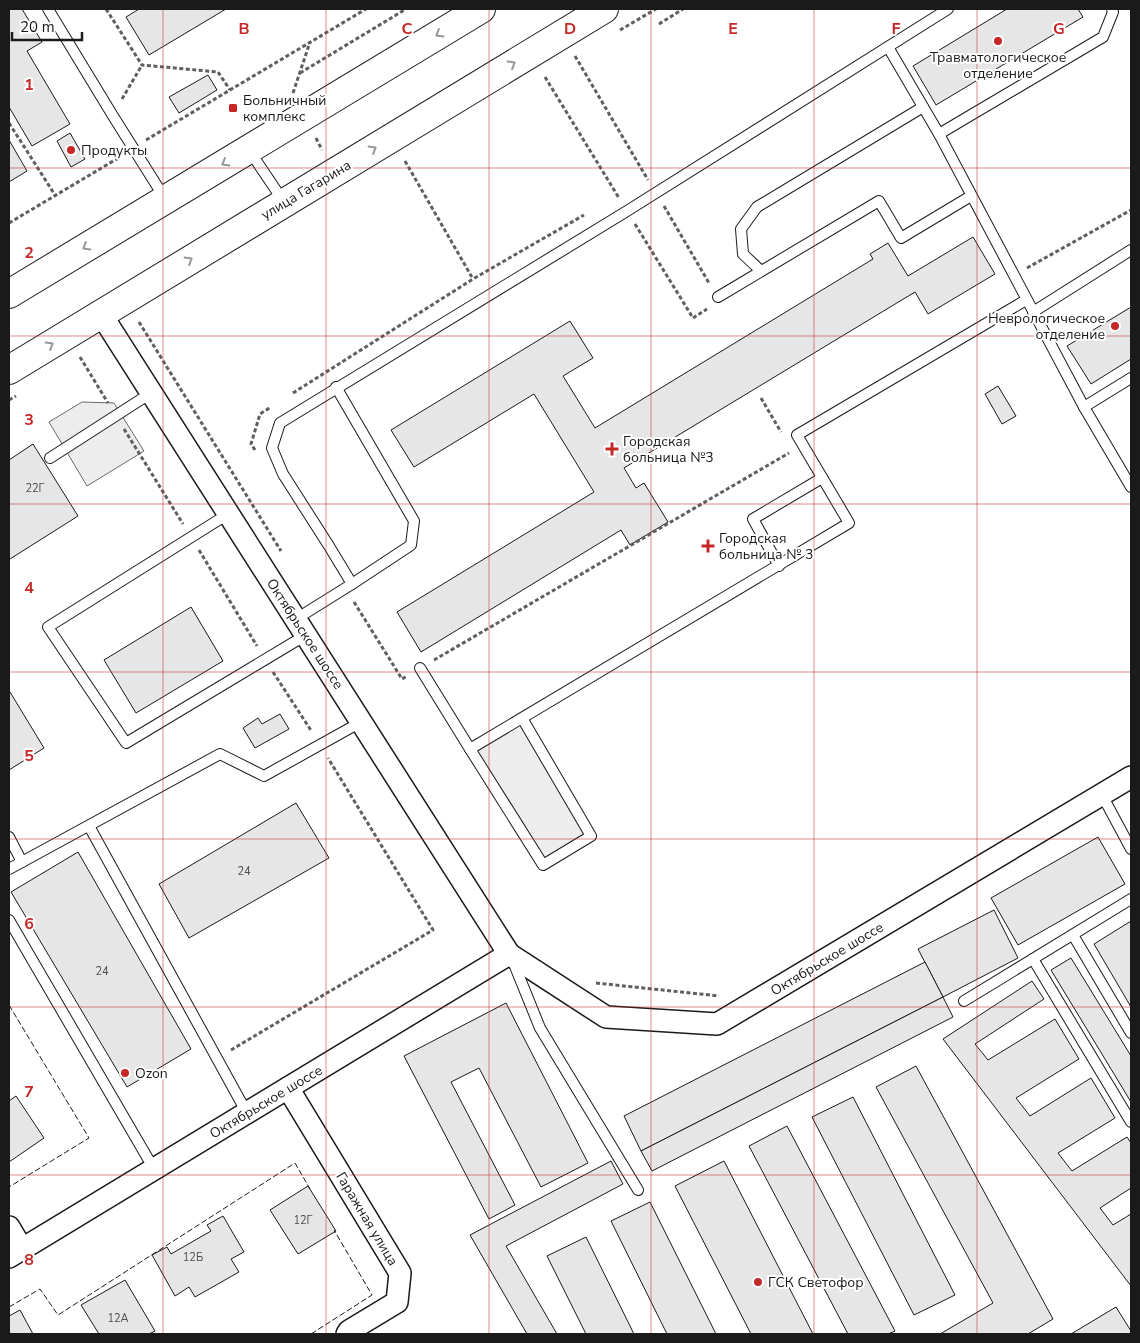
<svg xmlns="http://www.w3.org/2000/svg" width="1140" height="1343" font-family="'Nunito Sans',sans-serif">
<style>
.parking{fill:#ededed;stroke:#6a6a6a}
.building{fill:#e6e6e6;stroke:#1a1a1a}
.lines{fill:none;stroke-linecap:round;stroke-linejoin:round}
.lane-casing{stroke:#1a1a1a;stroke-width:12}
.street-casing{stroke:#1a1a1a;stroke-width:24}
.secondary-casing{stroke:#1a1a1a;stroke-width:30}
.path{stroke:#5f5f5f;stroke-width:3;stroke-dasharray:4 2.5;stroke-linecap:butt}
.lane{stroke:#fff;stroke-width:10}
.street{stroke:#fff;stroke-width:21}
.secondary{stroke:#fff;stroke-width:28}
.fence{stroke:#1a1a1a;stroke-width:1;stroke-dasharray:6 2.5;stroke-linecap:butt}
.oneway{stroke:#989898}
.grid{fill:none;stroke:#c62828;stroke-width:1;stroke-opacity:0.55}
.poi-dot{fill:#c62828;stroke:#fff;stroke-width:2}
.labels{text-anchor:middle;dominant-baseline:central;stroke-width:4;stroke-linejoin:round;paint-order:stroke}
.number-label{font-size:11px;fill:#4d4d4d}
.poi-label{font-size:14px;fill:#1a1a1a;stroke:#fff;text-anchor:start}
.street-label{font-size:14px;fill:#1a1a1a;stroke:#fff}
.grid-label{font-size:16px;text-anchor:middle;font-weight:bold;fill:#c62828;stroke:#fff;stroke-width:4;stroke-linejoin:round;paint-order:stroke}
</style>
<rect width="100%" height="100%" fill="#fff"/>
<g class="parking">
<path d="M82,402l32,1 30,48 -57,35 -38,-64z"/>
<path d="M523,712l74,125 -56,33 -76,-123z"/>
</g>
<g class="building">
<path d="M9,9h13l20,33 -15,9 43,73 -38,22 -23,-39z"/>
<path d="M139,9h87l-77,46 -23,-38z"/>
<path d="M1007,9h71l5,8 -147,88 -23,-39z"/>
<path d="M208,75l9,15 -38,23 -10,-16z"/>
<path d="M70,133l15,26 -14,8 -14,-26z"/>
<path d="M9,140l18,31 -18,11z"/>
<path d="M973,237l22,37 -67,40 -13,-22 -291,176 12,20 8,-5 24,39 -38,23 -9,-15 -200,122 -24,-40 197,-120 -60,-98 -120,73 -23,-37 179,-109 23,37 -30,18 32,52 278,-169 -3,-5 18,-11 20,33z"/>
<path d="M1131,307v52l-40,25 -24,-38z"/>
<path d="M998,386l18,30 -14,8 -17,-30z"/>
<path d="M33,444l45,72 -68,43 -1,-1v-98z"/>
<path d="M191,607l32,54 -87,52 -32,-53z"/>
<path d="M9,692h1l34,56 -35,22z"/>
<path d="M280,714l9,15 -34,19 -12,-20 15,-10 4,6z"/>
<path d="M296,803l33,55 -140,80 -30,-54z"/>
<path d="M1098,837l27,47 -107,61 -27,-47z"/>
<path d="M78,852l113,197 -64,38 -116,-195z"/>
<path d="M994,910l24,48 -75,39 -25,-48z"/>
<path d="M1131,921v86l-37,-63z"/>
<path d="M1071,958l60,98v46l-80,-132z"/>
<path d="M925,962l18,35 -302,154 -17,-35z"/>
<path d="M1032,981l12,18 -69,45 13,16 67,-41 24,40 -63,39 14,18 61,-38 24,40 -57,35 14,18 55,-34 4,6v45l-31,20 13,17 18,-11v72l-188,-247z"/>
<path d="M943,997l10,20 -301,154 -11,-20z"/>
<path d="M506,1003l82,160 -47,24 -62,-119 -28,14 64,123 -26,14 -85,-163z"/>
<path d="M916,1066l137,253 -25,15h-88l53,-31 -117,-216z"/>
<path d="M16,1096l28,42 -35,24v-61z"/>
<path d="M853,1097l102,198 -41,20 -102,-198z"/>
<path d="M787,1126l108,205 -7,3h-40l-99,-188z"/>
<path d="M611,1161l12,23 -117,62 51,88h-30l-57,-99z"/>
<path d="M724,1161l89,173h-62l-76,-148z"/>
<path d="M308,1186l28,45 -38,23 -28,-44z"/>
<path d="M650,1202l66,132h-49l-56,-113z"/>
<path d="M223,1216l21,36 -13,7 8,13 -44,25 -6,-10 -14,9 -23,-41 15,-8 4,7 40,-23 -4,-6z"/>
<path d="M586,1237l48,97h-48l-39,-78z"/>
<path d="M125,1280l30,51 -6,3h-50l-18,-29z"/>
<path d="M1116,1307l15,24v3h-60z"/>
<path d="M20,1310l13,24h-24v-18z"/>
</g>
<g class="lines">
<defs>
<g id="lane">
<path d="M48,9l65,107 51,81"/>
<path d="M888,47l51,87 145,273 47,80"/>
<path d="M939,134l164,-97 10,-25 -1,-3"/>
<path d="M249,150l35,52"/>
<path d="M761,271l-18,-17 -2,-25 16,-22 166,-100"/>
<path d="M718,297l161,-96 22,37 70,-42"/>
<path d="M1033,312l98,-62"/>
<path d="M336,387l78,134 -3,24 -59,39"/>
<path d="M1084,407l47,-29"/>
<path d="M50,458l101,-65"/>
<path d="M228,514l-180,113 78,116 180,-108"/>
<path d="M779,566l-26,-47 69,-41"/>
<path d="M296,619l56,-35 -23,-38 -46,-72 -11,-26 8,-25 347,-212 321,-202"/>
<path d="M420,668l50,81"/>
<path d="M522,718l69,118 -48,29 -73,-116 379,-226 -52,-88 229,-135"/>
<path d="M1102,795l29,54"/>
<path d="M89,826l158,287"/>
<path d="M9,837l13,25"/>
<path d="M9,869l211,-115 44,22 97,-54"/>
<path d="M9,920l145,249"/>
<path d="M1073,935l58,98"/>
<path d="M512,959l28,69 98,162"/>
<path d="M1033,959l98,163"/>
<path d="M964,1001l167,-102"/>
</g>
<g id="street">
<path d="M101,314l408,640 97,63 111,7 414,-247"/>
<path d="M288,1088l112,185 -3,29 -48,29 -2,3"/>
<path d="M9,1227l13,22"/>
<path d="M9,1257l500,-303"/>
</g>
<g id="secondary">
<path d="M9,294c157,-96 315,-190 472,-285"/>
<path d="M9,370l595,-361"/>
</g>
</defs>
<use href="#lane" class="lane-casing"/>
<use href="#street" class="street-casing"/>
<use href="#secondary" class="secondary-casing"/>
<g class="path">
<path d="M106,9l36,56 76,7 12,18"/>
<path d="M659,24l24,-15"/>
<path d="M620,30l36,-21"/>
<path d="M575,56l73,124"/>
<path d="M300,73l106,-64"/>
<path d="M545,77l74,121"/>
<path d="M293,93l17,-51"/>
<path d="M122,99l20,-34"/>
<path d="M9,123l46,72"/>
<path d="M316,138l6,12"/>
<path d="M146,140l220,-131"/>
<path d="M405,161l68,118"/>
<path d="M664,206l45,77"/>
<path d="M9,223l111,-66"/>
<path d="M635,224l58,94 14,-9"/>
<path d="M1027,268l104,-58"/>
<path d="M139,322l142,229"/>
<path d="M80,357l28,46"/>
<path d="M293,393l180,-114 111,-64"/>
<path d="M761,398l20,34"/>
<path d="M9,400l7,-4"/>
<path d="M124,429l59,95"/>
<path d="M255,450l-4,-6 9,-30 11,-7"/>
<path d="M199,550l58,96"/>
<path d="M354,602l48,77 5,-3"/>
<path d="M434,660l355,-207"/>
<path d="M273,672l39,60"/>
<path d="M596,983l123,13"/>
<path d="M231,1050l202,-120 -105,-172"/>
</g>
<use href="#lane" class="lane"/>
<use href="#street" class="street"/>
<use href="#secondary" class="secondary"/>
<g class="fence">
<path d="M9,1005l80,133 -80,49"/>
<path d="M9,1307l31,-18 18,26 237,-152 15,26"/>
<path d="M311,1334l61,-39 -38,-65"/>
</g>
</g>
<defs><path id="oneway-chevron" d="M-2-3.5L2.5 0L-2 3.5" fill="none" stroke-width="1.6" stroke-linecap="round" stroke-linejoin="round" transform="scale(1.25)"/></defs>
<g class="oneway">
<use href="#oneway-chevron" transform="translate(439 34) rotate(149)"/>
<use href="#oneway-chevron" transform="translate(512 64) rotate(-31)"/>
<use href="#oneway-chevron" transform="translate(373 149) rotate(-31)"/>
<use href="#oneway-chevron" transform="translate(225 163) rotate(150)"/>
<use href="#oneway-chevron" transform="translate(86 247) rotate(149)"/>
<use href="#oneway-chevron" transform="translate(189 260) rotate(-31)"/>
<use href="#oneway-chevron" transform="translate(50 345) rotate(-31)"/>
</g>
<path class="grid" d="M163,9v1325M326,9v1325M489,9v1325M651,9v1325M814,9v1325M977,9v1325M9,168h1122M9,336h1122M9,504h1122M9,672h1122M9,839h1122M9,1007h1122M9,1175h1122"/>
<g class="poi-dot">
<circle cx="998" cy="41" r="5"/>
<rect x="228" y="103" width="10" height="10" rx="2.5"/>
<circle cx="71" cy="150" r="5"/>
<circle cx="1115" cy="326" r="5"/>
<path d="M609.5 441.5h5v5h5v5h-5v5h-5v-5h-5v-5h5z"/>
<path d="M705.5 538.5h5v5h5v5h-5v5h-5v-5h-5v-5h5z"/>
<circle cx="125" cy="1073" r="5"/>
<circle cx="758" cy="1282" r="5"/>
</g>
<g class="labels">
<g class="number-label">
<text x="35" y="488">22Г</text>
<text x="244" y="871">24</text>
<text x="102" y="971">24</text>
<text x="303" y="1220">12Г</text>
<text x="193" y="1257">12Б</text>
<text x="118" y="1318">12А</text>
</g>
<g class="poi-label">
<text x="998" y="57" text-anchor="middle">Травматологическое<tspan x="998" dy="16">отделение</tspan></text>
<text x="243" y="100">Больничный<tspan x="243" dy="16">комплекс</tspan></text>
<text x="81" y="150">Продукты</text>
<text x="1105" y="318" text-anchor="end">Неврологическое<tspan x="1105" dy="16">отделение</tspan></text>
<text x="623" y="441">Городская<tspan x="623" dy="16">больница №3</tspan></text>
<text x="719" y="538">Городская<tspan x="719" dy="16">больница № 3</tspan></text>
<text x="135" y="1073">Ozon</text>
<text x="768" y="1282">ГСК Светофор</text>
</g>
<g class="street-label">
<text transform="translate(306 190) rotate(-31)">улица Гагарина</text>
<text transform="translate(305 634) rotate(57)">Октябрьское шоссе</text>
<text transform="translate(827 959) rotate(-31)">Октябрьское шоссе</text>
<text transform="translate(266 1102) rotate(-31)">Октябрьское шоссе</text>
<text transform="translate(367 1219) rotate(59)">Гаражная улица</text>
</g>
</g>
<g class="grid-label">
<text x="244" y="34">B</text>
<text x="407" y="34">C</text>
<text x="570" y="34">D</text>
<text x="733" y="34">E</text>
<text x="896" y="34">F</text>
<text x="1059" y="34">G</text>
<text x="29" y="90">1</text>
<text x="29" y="258">2</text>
<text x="29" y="425">3</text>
<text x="29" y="593">4</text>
<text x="29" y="761">5</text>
<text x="29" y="929">6</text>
<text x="29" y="1097">7</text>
<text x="29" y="1265">8</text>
</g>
<rect width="1140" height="1343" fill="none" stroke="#1a1a1a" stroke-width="20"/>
<path d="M12 32v8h70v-8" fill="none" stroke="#1a1a1a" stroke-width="2.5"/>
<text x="20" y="32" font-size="15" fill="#1a1a1a" stroke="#ffffff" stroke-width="4" paint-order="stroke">20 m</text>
</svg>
